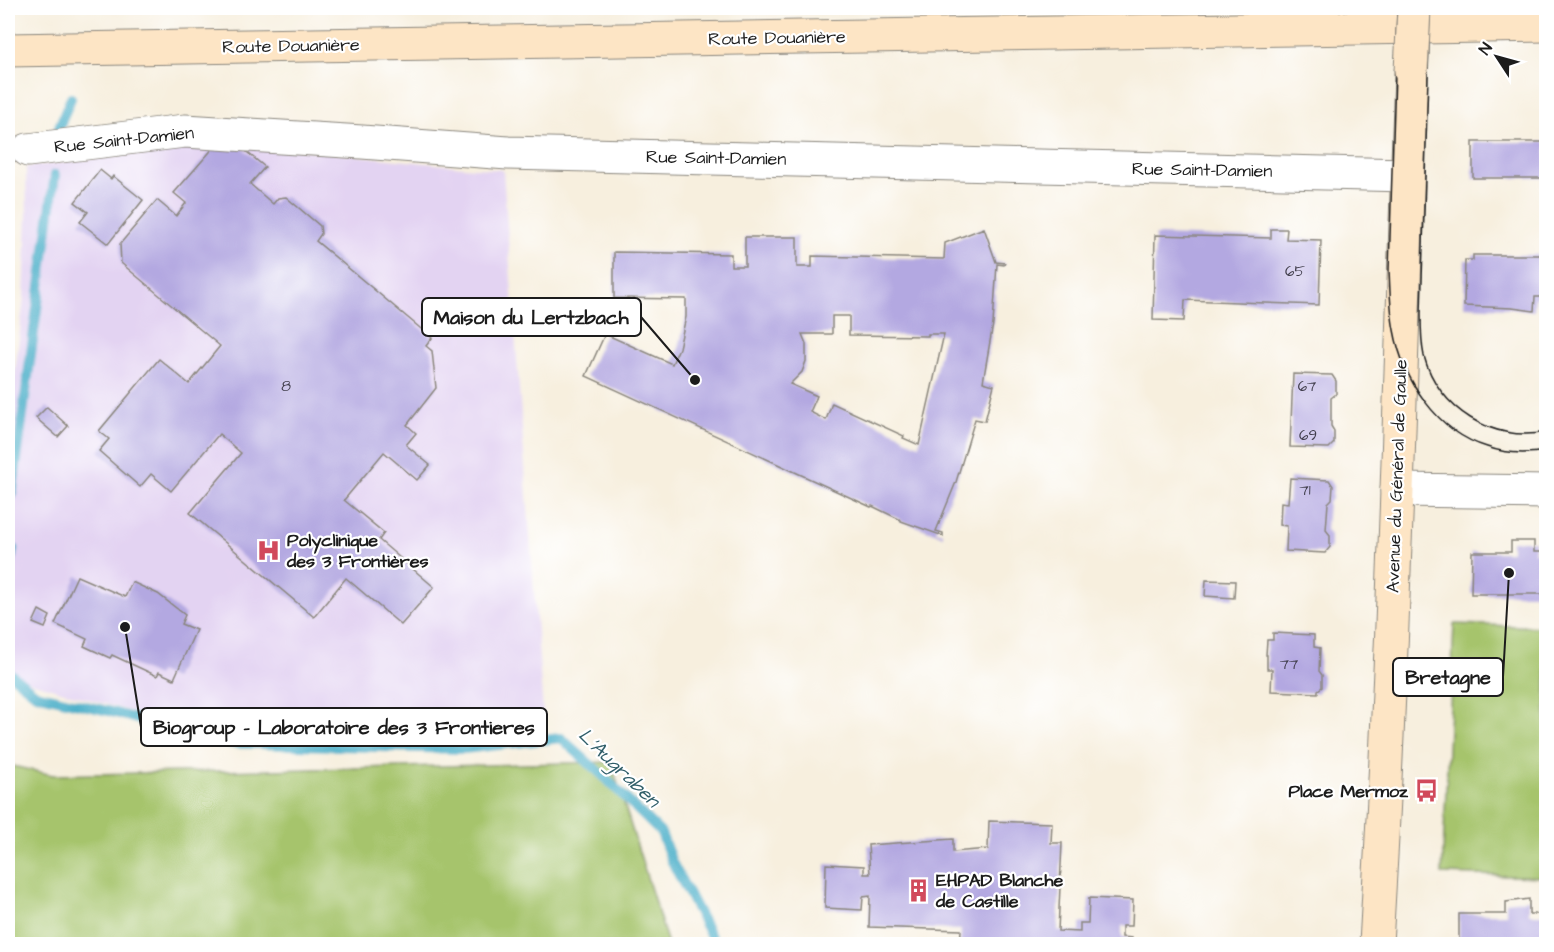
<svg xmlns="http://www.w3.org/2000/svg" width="1554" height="952" font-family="'Architects Daughter',sans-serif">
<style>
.built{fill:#e3d3f2}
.green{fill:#a6c46c;stroke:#617044;stroke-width:1.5}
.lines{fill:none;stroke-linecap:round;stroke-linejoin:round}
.stream{stroke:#49aec8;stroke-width:10}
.building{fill:#b3a8e1;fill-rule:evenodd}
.street-casing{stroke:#8a867d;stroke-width:35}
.secondary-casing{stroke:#8a867d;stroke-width:35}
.street{stroke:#fff;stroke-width:33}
.secondary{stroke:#fde5c5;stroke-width:33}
.tram{stroke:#1c1c1c;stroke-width:1.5}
.secondary-bridge-casing{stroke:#8a867d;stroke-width:35;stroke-linecap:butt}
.secondary-bridge{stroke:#fde5c5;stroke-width:33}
.labels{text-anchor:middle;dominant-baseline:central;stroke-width:4.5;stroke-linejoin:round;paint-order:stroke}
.number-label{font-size:15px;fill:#423f4d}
.street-label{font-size:18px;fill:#1c1c1c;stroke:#fff}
.poi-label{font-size:18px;font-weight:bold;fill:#1c1c1c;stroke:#fff;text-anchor:start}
.water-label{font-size:20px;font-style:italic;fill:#305e69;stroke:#fff}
.leader{fill:none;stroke:#1c1c1c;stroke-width:2}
.callout-dot{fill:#1c1c1c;stroke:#fff;stroke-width:2}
.callout{fill:#fff;stroke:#1c1c1c;stroke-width:2}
.callout-label{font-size:20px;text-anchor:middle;font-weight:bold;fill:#1c1c1c}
</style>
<rect width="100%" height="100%" fill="#fff"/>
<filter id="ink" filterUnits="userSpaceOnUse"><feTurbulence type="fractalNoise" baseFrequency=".0167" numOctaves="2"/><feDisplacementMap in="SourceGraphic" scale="12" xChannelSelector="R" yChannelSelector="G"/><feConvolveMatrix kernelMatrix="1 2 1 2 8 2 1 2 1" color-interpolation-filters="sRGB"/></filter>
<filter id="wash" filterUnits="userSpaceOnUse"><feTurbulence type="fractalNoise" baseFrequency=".008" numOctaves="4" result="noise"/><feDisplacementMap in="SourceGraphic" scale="24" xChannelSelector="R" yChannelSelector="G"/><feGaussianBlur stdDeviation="1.35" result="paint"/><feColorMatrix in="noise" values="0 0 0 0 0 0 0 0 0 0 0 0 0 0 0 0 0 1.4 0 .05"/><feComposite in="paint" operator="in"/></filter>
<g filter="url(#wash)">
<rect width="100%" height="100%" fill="#f7efde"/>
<path class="built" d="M238,143l225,24 40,3 41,556 -290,14 -74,-14 -170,-50 -2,-6v-239l16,-134 3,-82 -1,-48 190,-23z"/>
<g class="green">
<path d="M1454,624l92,3v250l-104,-3z"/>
<path d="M611,762l57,182h-660v-179l45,10z"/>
</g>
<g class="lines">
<g class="stream">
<path d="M59,127l12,-29"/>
<path d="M12,495l43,-320"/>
<path d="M8,576l5,-28"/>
<path d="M8,672l28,22 76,18 108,31 243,6 98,-11 40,36 60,59 11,29 43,82"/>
</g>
</g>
<g id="blocks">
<g class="building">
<rect x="1473" y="142" width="73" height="36"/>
<path d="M237,144l28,23 -15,17 23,20 5,-6 8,-1 34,29 1,8 -5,7 116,97 -6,8 6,5 4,37 -29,37 9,8 -10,12 24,20 -13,15 -33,-28 -40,48 40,33 -5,7 55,47 -33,38 -55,-47 -32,39 -124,-104 51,-60 -22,-19 -48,57 -20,-17 -11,13 -41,-36 10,-12 -10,-8 60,-72 30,25 31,-38 -99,-83 -1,-19 37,-44 19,16 10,-13 -12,-10 42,-48z"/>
<path d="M100,170l11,9 2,-3 30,24 -35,44 -28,-22 8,-10 -13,-10z"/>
<path d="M984,228l12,34 9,1 -1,2 -7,-1 -4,60 -10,58 11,3 -9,36 -10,-2 -19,63 -20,49 7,2v3l-42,-15v-1l-29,-14 -1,1 -285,-131 19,-42 67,30 7,-16 7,-31v-18l-72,-1v-46l117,2v12h14v-29h52v30h15v-11l132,3 1,-16zM832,316h17v19l79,1v-2h16l-25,111 -16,-7 1,-2 -72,-33 -6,17 -16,-8 7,-16 -27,-12 12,-12 4,-11v-17l-4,-10h30z"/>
<path d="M1271,229h16l-1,10 35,1 -2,65 -134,-5 -1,21 -31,-1 2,-85 116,3z"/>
<path d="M1473,255h73v42h-11l-1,14 -22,-3 -48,-2 1,-46h8z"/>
<path d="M1293,374l39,1 4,6v13l-5,4v28l3,5v12l-5,5 -39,-1z"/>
<path d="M47,407l21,19 -10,11 -22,-19z"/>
<path d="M1290,478l39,2 4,6 -1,13 -4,4 -2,27 4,5v12l-5,6 -39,-2 1,-25 -7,-1 1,-23 7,1z"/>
<path d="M1511,541h23v11h12v42h-75l1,-42h39z"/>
<path d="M77,576l48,21 7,-15 26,12 27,21 -4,9 15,6 -22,49 -15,-7 -2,4 -45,-21 -2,3 -26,-12 3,-7 -32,-15z"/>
<path d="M1206,580l29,1 -1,17 -29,-2z"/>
<path d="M39,610l11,6 -5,12 -12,-5z"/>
<path d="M1273,633l41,2v12l6,1 -1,23 3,4v12l-4,3v3l-47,-2 1,-22h-5v-14h-1l1,-15h6z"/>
<path d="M989,821l63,2 -1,20h11l-4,88 22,1v-9h8l1,-25 44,2 -1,26h-10v11l10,1v6h-172l1,-14 -92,-3 1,-31 -7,1 -1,13 -37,-2 1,-44 38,2v8h6l-2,-29 85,-6v13l35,-3z"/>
<path d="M1529,899v15h17v30h-87v-30h47v-12z"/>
</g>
</g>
</g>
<g filter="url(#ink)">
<use href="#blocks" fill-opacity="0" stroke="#8a867d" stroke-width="1.5"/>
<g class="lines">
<defs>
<g id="street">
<path d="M28,150l157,-19 177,11 146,11 899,22"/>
<path d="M1397,490l149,2"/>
</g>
<g id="secondary">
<path d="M8,50l1538,-25"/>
<path d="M1376,944c9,-151 16,-302 21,-454 5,-139 8,-278 14,-418"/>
</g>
</defs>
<use href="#street" class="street-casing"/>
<use href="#secondary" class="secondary-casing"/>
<use href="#street" class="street"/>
<use href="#secondary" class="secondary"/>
<g class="tram">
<path d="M1397,8l-8,262c1,20 1,40 5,60 9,50 43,102 93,117 19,7 40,7 59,4"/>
<path d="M1430,8l-9,306c0,14 0,28 3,42 14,53 69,87 122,76"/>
</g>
<defs>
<path id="secondary-bridge" d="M1411,72l3,-64"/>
</defs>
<use href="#secondary-bridge" class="secondary-bridge-casing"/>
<use href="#secondary-bridge" class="secondary-bridge"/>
</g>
</g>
<defs>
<symbol id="hospital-bare" viewBox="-9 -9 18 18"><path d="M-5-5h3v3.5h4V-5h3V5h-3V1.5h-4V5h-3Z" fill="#d1495b" stroke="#fff" stroke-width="2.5" paint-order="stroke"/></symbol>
<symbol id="bus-bare" viewBox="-9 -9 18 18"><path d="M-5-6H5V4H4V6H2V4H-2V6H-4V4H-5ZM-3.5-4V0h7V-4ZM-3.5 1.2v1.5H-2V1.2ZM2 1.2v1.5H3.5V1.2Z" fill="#d1495b" stroke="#fff" stroke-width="2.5" paint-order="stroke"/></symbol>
<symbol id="building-bare" viewBox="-9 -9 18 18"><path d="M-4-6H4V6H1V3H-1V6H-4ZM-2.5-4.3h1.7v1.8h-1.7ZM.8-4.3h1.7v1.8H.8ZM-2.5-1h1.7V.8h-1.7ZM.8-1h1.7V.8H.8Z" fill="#d1495b" stroke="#fff" stroke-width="2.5" paint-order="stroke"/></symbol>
</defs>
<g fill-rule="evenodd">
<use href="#hospital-bare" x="252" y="534" width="33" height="33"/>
<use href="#bus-bare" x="1410" y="774" width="33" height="33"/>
<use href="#building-bare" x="902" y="874" width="33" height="33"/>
</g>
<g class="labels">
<g class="number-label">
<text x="1295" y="271">65</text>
<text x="286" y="386">8</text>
<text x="1307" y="386">67</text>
<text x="1308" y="435">69</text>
<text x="1305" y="490">71</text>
<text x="1289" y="664">77</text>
</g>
<g class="street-label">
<text transform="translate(777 38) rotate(-1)">Route Douanière</text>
<text transform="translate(291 46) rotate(-1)">Route Douanière</text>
<text transform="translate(124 140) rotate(-6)">Rue Saint-Damien</text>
<text transform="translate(716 158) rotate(1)">Rue Saint-Damien</text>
<text transform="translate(1202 170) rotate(1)">Rue Saint-Damien</text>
<text transform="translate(1397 476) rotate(-88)">Avenue du Général de Gaulle</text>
</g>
<g class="poi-label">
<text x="287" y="540">Polyclinique<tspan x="287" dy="21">des 3 Frontières</tspan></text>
<text x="1408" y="791" text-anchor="end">Place Mermoz</text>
<text x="936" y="880">EHPAD Blanche<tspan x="936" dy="21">de Castille</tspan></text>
</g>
<g class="water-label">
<text transform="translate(619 768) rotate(44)">L'Augraben</text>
</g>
</g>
<path class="leader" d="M695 380L641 317M1509 573L1503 677M125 627L141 727"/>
<g class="callout-dot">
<circle cx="695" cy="380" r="6"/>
<circle cx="1509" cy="573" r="6"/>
<circle cx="125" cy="627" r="6"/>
</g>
<g class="callout">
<rect x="422" y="298" width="219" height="38" rx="6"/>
<rect x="1393" y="658" width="110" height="38" rx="6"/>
<rect x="141" y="708" width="406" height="38" rx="6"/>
</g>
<g class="callout-label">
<text x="531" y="324">Maison du Lertzbach</text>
<text x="1448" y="684">Bretagne</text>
<text x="344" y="734">Biogroup - Laboratoire des 3 Frontieres</text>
</g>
<rect width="1554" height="952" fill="none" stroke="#fff" stroke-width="30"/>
<g transform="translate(1497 57) rotate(306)" stroke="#ffffff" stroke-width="4.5" paint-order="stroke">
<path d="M0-4.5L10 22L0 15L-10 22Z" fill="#1c1c1c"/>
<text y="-9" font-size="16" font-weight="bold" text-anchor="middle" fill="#1c1c1c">N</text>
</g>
</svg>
